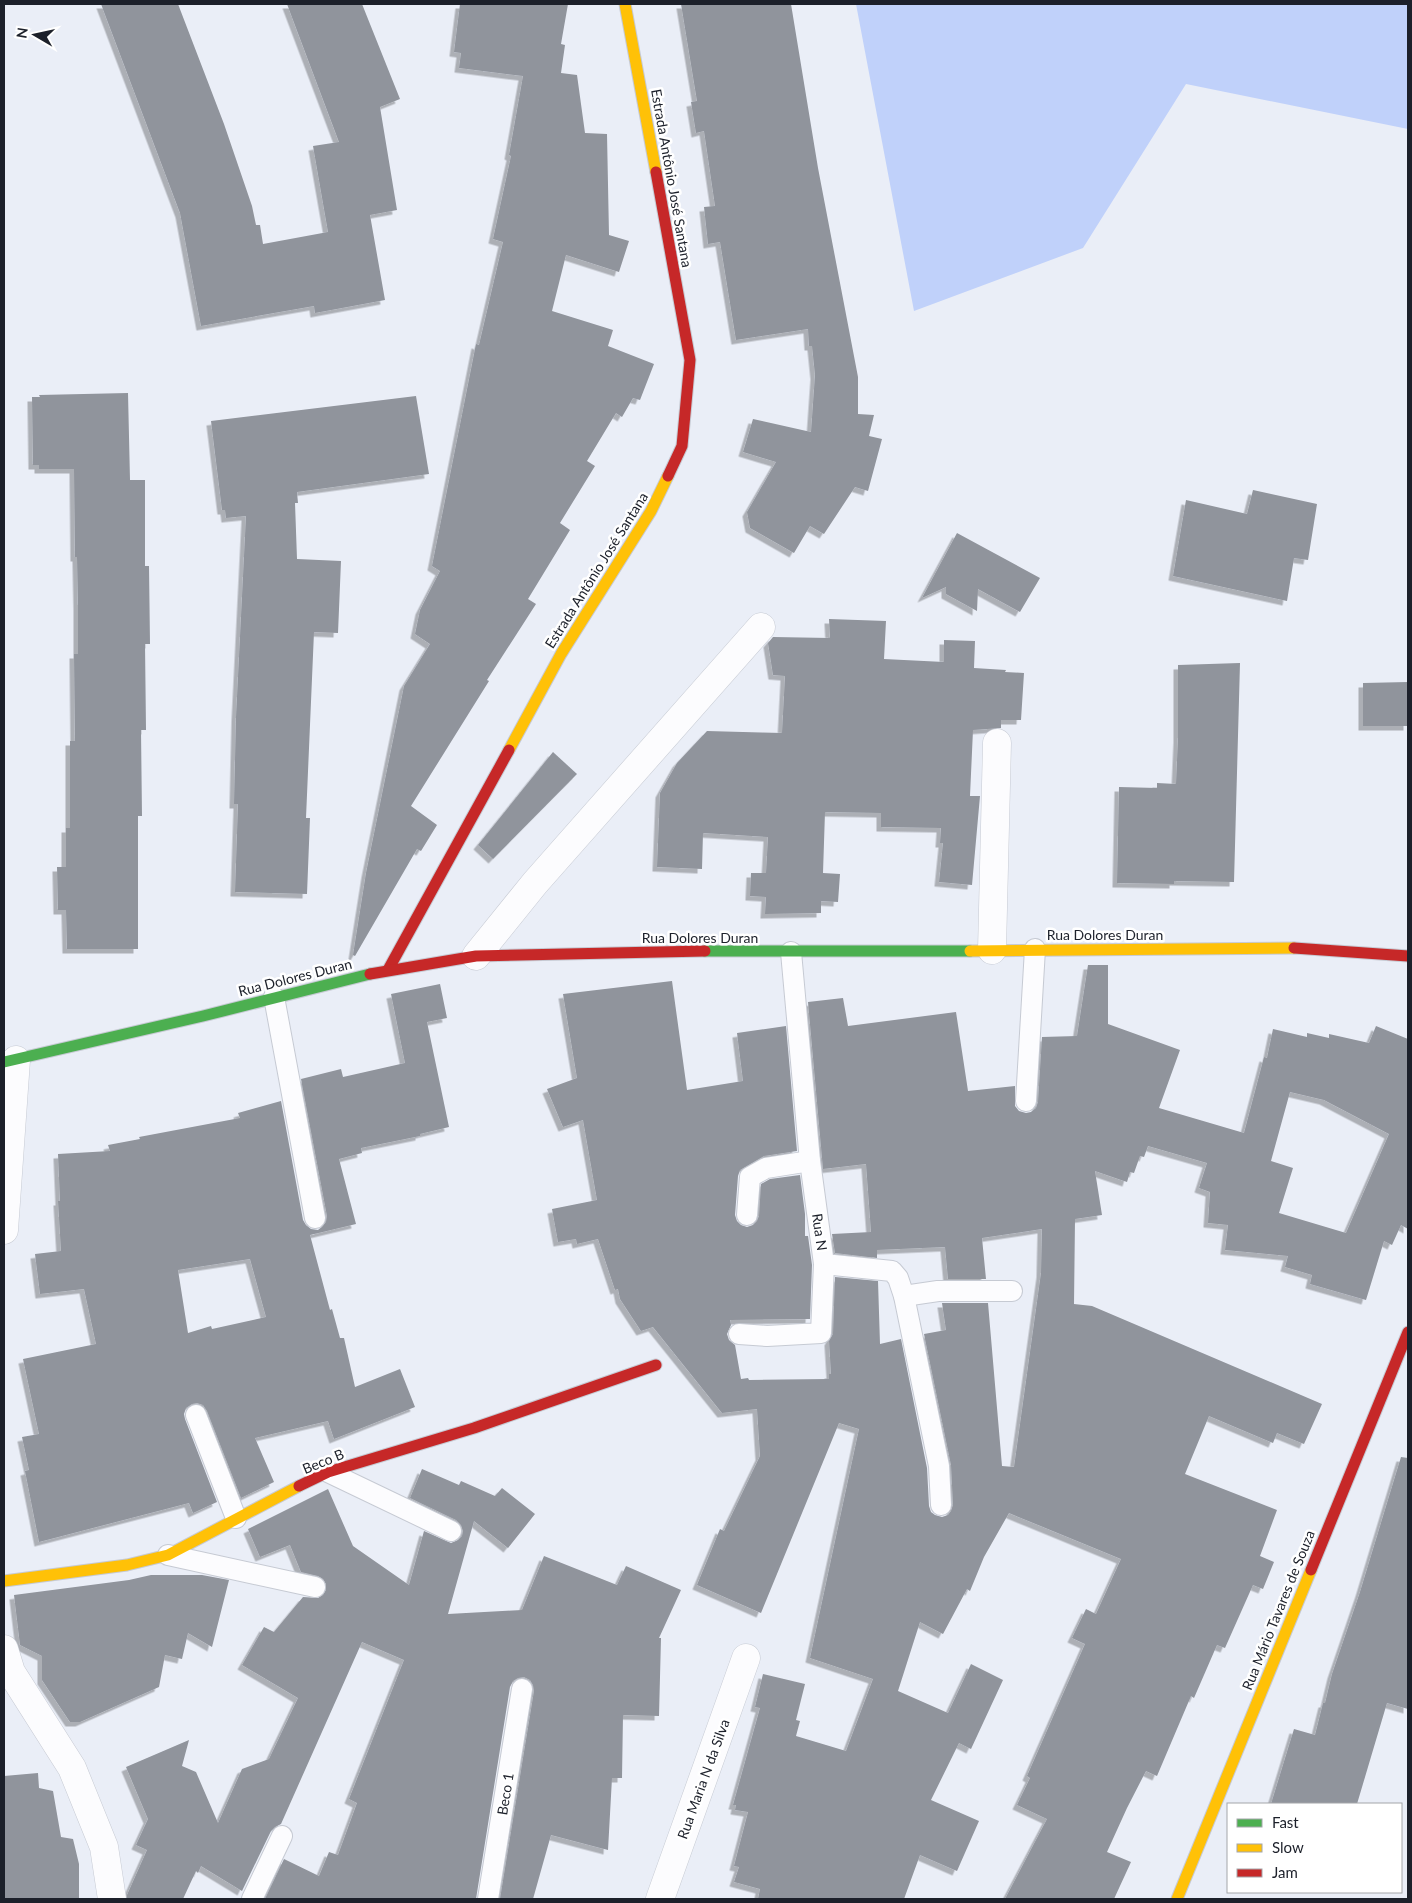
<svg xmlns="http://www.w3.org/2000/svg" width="1412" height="1903" font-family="Lato,sans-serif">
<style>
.forest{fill:#c0d1fa}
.building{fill:#90949c;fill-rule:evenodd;filter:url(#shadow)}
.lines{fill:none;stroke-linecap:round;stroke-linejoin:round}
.lane-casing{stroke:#c6cad3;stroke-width:22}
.street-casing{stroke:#c6cad3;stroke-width:29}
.fast-casing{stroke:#c6cad3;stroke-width:13}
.slow-casing{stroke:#c6cad3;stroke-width:13}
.jam-casing{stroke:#c6cad3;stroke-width:13}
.lane{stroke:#fcfcfe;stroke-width:20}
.street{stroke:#fcfcfe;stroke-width:28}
.fast{stroke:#4caf50;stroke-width:11}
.slow{stroke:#ffc107;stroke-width:11}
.jam{stroke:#c62828;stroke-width:11}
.labels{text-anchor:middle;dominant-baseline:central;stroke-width:5;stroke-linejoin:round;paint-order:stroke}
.street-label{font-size:14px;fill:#1c202a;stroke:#fff}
</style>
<defs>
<filter id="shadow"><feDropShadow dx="-4.5" dy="4.5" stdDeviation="0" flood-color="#0004"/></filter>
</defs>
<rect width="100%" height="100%" fill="#eaeef7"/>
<path class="forest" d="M856,4h552v125l-222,-45 -103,164 -169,63z"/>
<g class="building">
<path d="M101,4h77l46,120 28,82 4,19h4l3,19 65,-12 -15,-86 26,-4 -52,-138h75l38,95 -20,8 17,103 -27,5 15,85 -70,13 -1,-7 -113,20 -21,-113z"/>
<path d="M460,4h108l-7,40 4,1 -4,28 16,2 8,58 22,1 2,101 20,6 -10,31 -53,-17 -14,56 61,19 -5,16 46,18 -14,36 -7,-2 -11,19 -6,-4 -29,48 8,5 -35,57 10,7 -42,69 8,5 -49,76 2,1 -78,125 26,19 -16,26 -4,-2 -62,107 -2,-1 13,-82 38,-187 26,-42 -15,-10 5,-24 20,-39 -8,-5 44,-222 3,1 24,-103 -10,-3 18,-83 -2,-1 14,-79 -64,-8 2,-15 -7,-1z"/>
<path d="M681,4h110l27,164 40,209v37l16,1 -5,21 13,3 -14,52 -13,-4 -31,47 -14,-8 -16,27 -44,-25 -3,-16 29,-50 -33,-10 10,-33 58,13 4,-57 -3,-29h-3l-1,-17 -72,11 -16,-98 -12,2 -4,-37 11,-1 -11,-75 -8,2 -5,-31 6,-1z"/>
<path d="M128,393l2,87h15v86h4l1,78h-5l1,86h-5l1,86h-4v133h-71l-1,-39h-8l-1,-43h9v-39h4v-87h5l-1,-87h4v-48l-1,-49h-2l-1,-88h-35v-4h-6l-1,-68h8l-1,-2z"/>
<path d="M416,396l13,78 -132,18 1,11h-3l2,56 44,2 -3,72 -24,-1 -8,186h4l-3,76 -72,-2 3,-88h-4l2,-87 10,-201 -20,2 -1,-8h-3l-11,-89z"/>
<path d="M1253,490l64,14 -9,56 -14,-2 -7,43 -114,-25 13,-76 61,14z"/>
<path d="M957,533l83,45 -20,34 -42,-23 -1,22 -31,-17v-7l-24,11z"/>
<path d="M829,619l57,2 -2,38 60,3v-22l31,1 -1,27 32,2 -1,2 19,1 -3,47h-20v8l-28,2 -3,66h10l-8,89 -33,-3 4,-39h-3l1,-15 -60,-1v-14l-56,-1 -2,61 17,1 -2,28 -17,-1v12l-56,1 1,-17 -16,-1 1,-23h15l2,-36 -65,-4 -1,36 -45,-2 3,-74 17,-30 30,-32 75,2 3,-57 -12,-1 -5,-32 5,-6 57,1z"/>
<path d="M1240,663l-6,219 -60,-1v3l-57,-1 2,-96 38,1v-5l19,1 2,-46v-73z"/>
<path d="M1408,682v44h-45v-43z"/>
<path d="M553,752l24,22 -84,85 -15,-14z"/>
<path d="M1088,965h20v59l72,26 -21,58 85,25 20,-76 3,1 6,-29 34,8v-4l22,5v-4l40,9 7,-17 32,13v190l-7,-4 -9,20 -8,-4 -18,59 -56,-16 2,-9 -27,-8 3,-11 -63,-6 3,-25 -20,-2 2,-31 -11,-4 8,-25 -59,-17 -4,11 -4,-1 -6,17 -4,-1 -3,10 -32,-11 7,44 -27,4 -1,85 18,2 230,98 -18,40 -27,-11 -4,10 -64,-27 -24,58 92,36 -17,46 14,6 -11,27 -10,-4 -28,63 -8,-3 -23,53 -3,-2 -34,80 -11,-5 -19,37 -20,44 24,10 -17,37h-109l42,-80 -30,-14 13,-27 -3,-2 58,-132 -13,-6 14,-29 10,5 25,-55 -112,-46 -25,44 -14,34 -3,-2 -24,45 -23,-12 -22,69 50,22 23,-49 32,16 -32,69 -12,-6 -28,57 48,21 -22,50 -37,-16 -16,44h-146l2,-10 -26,-7 5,-15 -5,-1 14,-54 -13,-2 1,-5h-3l27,-97 -5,-1 8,-33 42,10 -9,36 4,1 -4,15 50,15 27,-72 -63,-21 49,-229 -20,-6 -78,190 -64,-28 23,-56 4,2 36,-75 -3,-47 -35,4 -69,-86 -12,4 -21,-32 -2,-10 -3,1 -17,-51 -21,5 -1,-5 -18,3 -6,-33 45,-9 -14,-80 -20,7 -16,-38 30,-11 -14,-84 109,-13 15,109 56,-9 -6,-48 49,-7 11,125 -33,5 -24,14 -2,6 -3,39 2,6 4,4 6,2 6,-2 4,-4 2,-5 2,-32 9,-5 30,-4 5,39v22h3l4,29 -2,54 -80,1 1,5 -4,9 2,6 6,5 6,34 7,-1 1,2 80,-1v-5h2l-2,-33 4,-7 2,-57 43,4 2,63 21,-5 26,129 2,38 2,6 4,3 7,2 6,-2 3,-4 2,-6 -2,-40 -27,-131 22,-4 -4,-27h46l14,163 12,1 27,-194 1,-44 -60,9 4,41h-38l-3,-32 -68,3v8l-42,-5 -3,-19 39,-2 -5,-68 -43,5 -15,-167 35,-4 5,28 108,-14 12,79 47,-5v20l4,5 7,2 5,-1 5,-4 2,-6 4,-65 35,-1zM1290,1092l34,8 65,34 -43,99 -67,-20 14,-45 -22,-7z"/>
<path d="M440,984l7,34 -20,4 22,105 -29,7v2l-59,12 1,5 -23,6 17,65 -46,11 20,75 2,-1 8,29h4l11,49 45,-18 15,38 -81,32 -6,-18 -73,17 19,44 -33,16 -34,-87 -4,-6 -6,-2 -5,1 -6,4 -2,6 1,5 32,83 -24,11 -4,-10 -150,39 -14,-71 4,-1 -7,-33 17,-3 -16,-75 73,-15 -12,-55 -44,5 -5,-40 26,-3 -3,-50h2l-2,-47 52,-3 -2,-6 32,-6 -1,-2 101,-19 -2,-5 43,-12 22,119 3,5 5,4 7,1 4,-3 4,-5 1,-6 -26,-137 40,-10 2,8 62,-14 -14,-69zM250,1259l16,58 -54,12 -1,-3 -23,7 -10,-63z"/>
<path d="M1401,1457l7,1v251l-21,-6 -30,101h-86l23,-75 21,6 8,-32h2l7,-29 28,-82z"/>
<path d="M422,1469l37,16 2,-4 34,15 7,-8 33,26 -27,34 -34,-27 -26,93 74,-4 22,-54 73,29 9,-19 55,24 -22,48h2l-2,78 -36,-1 -1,63h-10l-4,72 -57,-15 -18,64h-33l34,-208 -1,-6 -3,-5 -6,-3 -6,1 -5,3 -3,6 -34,212h-211l19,-40 35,17 10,-24 9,3 19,-52 -8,-4 55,-139 -42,-18 -81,182 -6,3 -4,4 -29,60 -41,-25 -3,7 -2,-2 -13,28h-56v-4l20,-45 -11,-5 12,-26 -22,-52 63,-27 -7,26 14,6 22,51 24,-54 27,-10 29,-61 -56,-33 22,-38 10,5 29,-35 15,1 5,-3 3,-5v-6l-3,-5 -5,-3 -17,-4 -11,-27 -30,12 -12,-28 80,-40 25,57 56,39 15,-54 27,12 7,-3 4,-4 1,-5 -2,-6 -5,-5 -46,-22z"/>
<path d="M151,1575h51l27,5 -17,67 -24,-14 -6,26 -17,-4 -6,32 -79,35h-10l-28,-42v-24l-22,-11 -6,-50 115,-15z"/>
<path d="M38,1773l1,15 14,3 8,46 12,2 6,25v35h-75v-123z"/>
</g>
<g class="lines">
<defs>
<g id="lane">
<path d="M791,952l19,209 14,103 68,7 6,7 6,18 35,170 2,39"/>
<path d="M274,997l41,221"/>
<path d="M1026,1101l9,-152"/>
<path d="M747,1215l3,-38 16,-9 44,-7"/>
<path d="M904,1296l34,-5h74"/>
<path d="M739,1334l28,2 54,-3 3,-69"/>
<path d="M196,1415l40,103"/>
<path d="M328,1472l123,59"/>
<path d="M168,1555l147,32"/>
<path d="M252,1899l30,-63"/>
<path d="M488,1899l34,-210"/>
</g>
<g id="street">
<path d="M992,950l5,-207"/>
<path d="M476,956l59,-73 226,-256"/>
<path d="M4,1230l12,-170"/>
<path d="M4,1649l7,23 61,96 32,79 8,52"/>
<path d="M660,1899l86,-241"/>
</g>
<g id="fast">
<path d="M705,951h265"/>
<path d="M4,1062l199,-46 167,-42"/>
</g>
<g id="slow">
<path d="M625,4l31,168"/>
<path d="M509,750l52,-96 90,-143 17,-35"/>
<path d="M970,951l324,-3"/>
<path d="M4,1581l123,-16 41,-10 131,-69"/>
<path d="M1177,1899l134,-329"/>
</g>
<g id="jam">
<path d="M656,172l34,188 -8,86 -14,30"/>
<path d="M1294,948l114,8"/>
<path d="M388,970l121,-220"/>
<path d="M370,974l106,-18 229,-5"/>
<path d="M299,1486l29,-14 146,-44 182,-63"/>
<path d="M1311,1570l97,-238"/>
</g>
</defs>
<use href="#lane" class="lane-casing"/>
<use href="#street" class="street-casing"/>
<use href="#fast" class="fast-casing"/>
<use href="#slow" class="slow-casing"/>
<use href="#jam" class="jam-casing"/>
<use href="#lane" class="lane"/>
<use href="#street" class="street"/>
<use href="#fast" class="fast"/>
<use href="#slow" class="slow"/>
<use href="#jam" class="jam"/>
</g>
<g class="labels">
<g class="street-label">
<text transform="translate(672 178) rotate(80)">Estrada Antônio José Santana</text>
<text transform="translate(596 570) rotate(-58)">Estrada Antônio José Santana</text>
<text x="1105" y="934">Rua Dolores Duran</text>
<text x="700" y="937">Rua Dolores Duran</text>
<text transform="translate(295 977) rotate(-14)">Rua Dolores Duran</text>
<text transform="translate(820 1232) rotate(82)">Rua N</text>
<text transform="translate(323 1461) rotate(-22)">Beco B</text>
<text transform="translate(1278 1610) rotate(-68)">Rua Mário Tavares de Souza</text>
<text transform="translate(703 1779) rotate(-70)">Rua Maria N da Silva</text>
<text transform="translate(505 1794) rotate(-81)">Beco 1</text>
</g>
</g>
<rect width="1412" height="1903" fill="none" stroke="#1c202a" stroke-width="10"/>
<rect x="1227" y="1803" width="175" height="90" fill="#ffffff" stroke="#a4a6aa"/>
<rect x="1237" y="1819" width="25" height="8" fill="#4caf50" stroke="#a4a6aa"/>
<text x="1272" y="1828" font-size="15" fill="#1c202a">Fast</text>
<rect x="1237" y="1844" width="25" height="8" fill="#ffc107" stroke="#a4a6aa"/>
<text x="1272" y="1853" font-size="15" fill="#1c202a">Slow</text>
<rect x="1237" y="1869" width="25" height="8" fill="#c62828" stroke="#a4a6aa"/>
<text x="1272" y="1878" font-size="15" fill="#1c202a">Jam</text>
<g transform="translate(35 35) rotate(279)" stroke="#ffffff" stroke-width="4" paint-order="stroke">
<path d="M0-4L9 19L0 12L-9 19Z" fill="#1c202a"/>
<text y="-8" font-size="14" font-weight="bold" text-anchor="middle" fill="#1c202a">N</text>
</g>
</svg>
